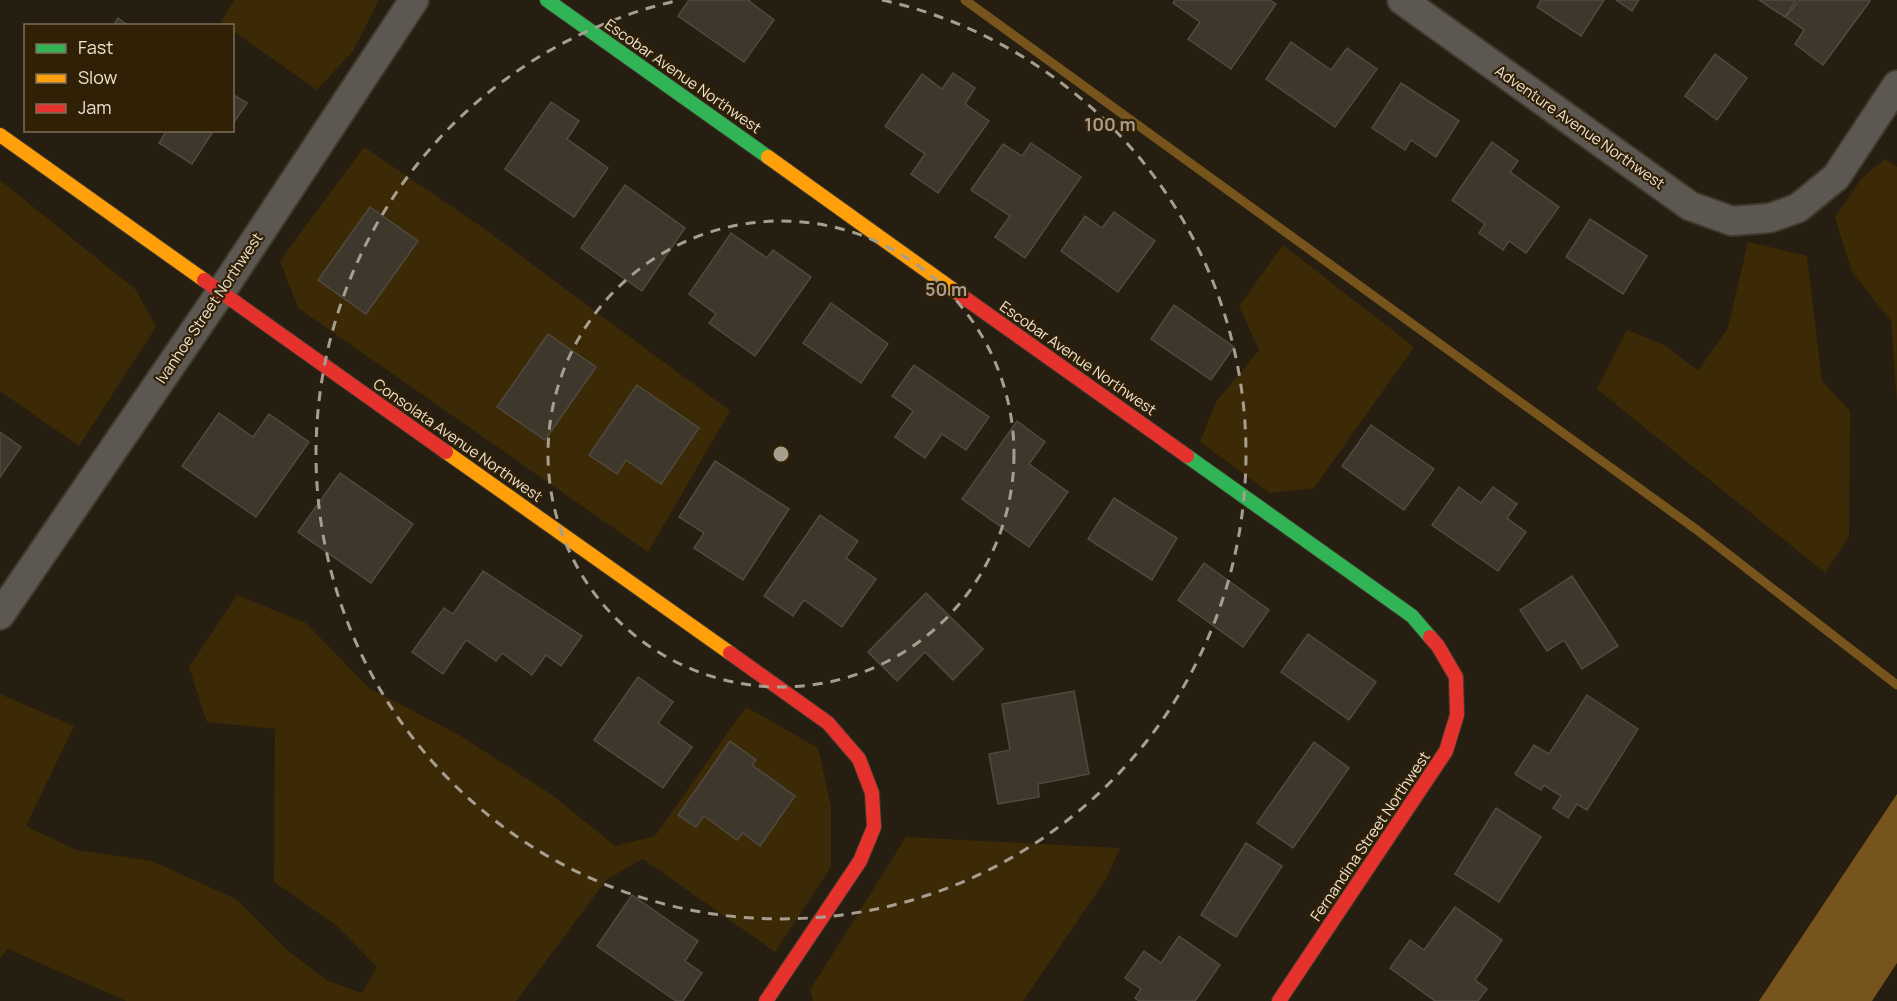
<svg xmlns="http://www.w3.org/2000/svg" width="1897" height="1001" font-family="Manrope,sans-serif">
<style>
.green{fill:#3c2906}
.water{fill:#76541b}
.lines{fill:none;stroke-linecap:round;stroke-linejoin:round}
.stream{stroke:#76541b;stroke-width:9}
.building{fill:#3e372c;stroke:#514a3f;stroke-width:1.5}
.street-casing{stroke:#40392d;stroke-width:32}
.fast-casing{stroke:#40392d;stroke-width:16}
.slow-casing{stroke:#40392d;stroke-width:16}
.jam-casing{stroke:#40392d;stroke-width:16}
.street{stroke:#5c5751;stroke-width:28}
.fast{stroke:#30b455;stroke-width:14}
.slow{stroke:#ff9f0a;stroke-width:14}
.jam{stroke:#e5322d;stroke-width:14}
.ring{fill:none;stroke:#a79e8f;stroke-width:3;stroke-dasharray:10 8}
.labels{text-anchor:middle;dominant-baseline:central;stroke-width:4.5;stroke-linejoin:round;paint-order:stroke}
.street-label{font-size:15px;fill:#ede3d4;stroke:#302006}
.centre{fill:#a79e8f;stroke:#302006;stroke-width:3}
.ring-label{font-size:18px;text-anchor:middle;font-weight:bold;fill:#a79e8f;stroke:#302006;stroke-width:4.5;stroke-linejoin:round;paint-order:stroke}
</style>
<rect width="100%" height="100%" fill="#261e10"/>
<g class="green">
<path d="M234,0h145l-26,51 -36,39 -84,-59 -1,-5 -7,-1 -4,-3z"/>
<path d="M364,147l118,80 248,184 -82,141 -350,-244 -18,-47z"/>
<path d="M1885,159l12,8v236l-6,-82 -39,-49 -17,-55 27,-39z"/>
<path d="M0,180l136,110 20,37 -77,119 -79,-55z"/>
<path d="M1748,242l59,14 15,125 28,30 -1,126 -24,36 -228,-184 30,-59 39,16 32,25 30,-43z"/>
<path d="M1283,245l131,102 -100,141 -44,5 -70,-51 16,-40 43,-52 -20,-44z"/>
<path d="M237,595l69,28 63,65 92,48 91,59 63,51 40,-10 91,-129 72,41 13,58v61l-56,85 -132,-93 -36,20 -91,122h-390l-118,-52 -8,9v-264l74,32 -48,100 50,24 76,11 84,38 51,51 39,30 36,13 15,-26 -40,-41 -63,-44 1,-153 -68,-7 -18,-55z"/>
<path d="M906,837l214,11 -14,31 -83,122h-210l-3,-11z"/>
</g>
<path class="water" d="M1897,794v169l-25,38h-113z"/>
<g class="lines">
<path class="stream" d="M965,0l732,530 200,155"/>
</g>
<g class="building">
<path d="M689,0h61l-1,1 25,19 -30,42 -66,-46z"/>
<path d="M1175,0h95l6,4 -45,65 -43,-30 12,-17 -27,-19z"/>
<path d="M1541,0h63l-23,36 -44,-29z"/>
<path d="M1616,0h23l-7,11z"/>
<path d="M1759,0h37l-11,17z"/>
<path d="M1799,0h69l2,1 -47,64 -28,-21 9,-14 -18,-13z"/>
<path d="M118,18l11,8h-16z"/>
<path d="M1291,42l40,28 16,-22 30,21 -42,58 -69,-48z"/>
<path d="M1715,54l32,24 -30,42 -32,-24z"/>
<path d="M953,73l22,15 -10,16 24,17 -51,72 -27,-19 14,-20 -40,-28 37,-52 20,15z"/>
<path d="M1401,83l58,38 -23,36 -25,-17 -6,10 -33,-22z"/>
<path d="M232,94l15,9 -15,22z"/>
<path d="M551,102l28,19 -12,18 41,29 -34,49 -69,-48z"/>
<path d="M167,130h47l-22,34 -33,-21z"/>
<path d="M1492,142l26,19 -8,11 49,35 -33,46 -17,-12 -6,9 -24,-17 6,-9 -33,-24z"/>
<path d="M1031,143l50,34 -56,81 -30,-21 15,-21 -39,-26 32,-46 19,12z"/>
<path d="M625,185l60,43 -43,63 -61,-43z"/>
<path d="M370,207l48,34 -52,73 -48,-34z"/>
<path d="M1114,212l41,29 -37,51 -57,-41 24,-35 17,12z"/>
<path d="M1590,219l57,37 -24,38 -57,-37z"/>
<path d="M731,233l36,25 6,-8 38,27 -56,79 -46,-33 7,-9 -27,-20z"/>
<path d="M831,303l57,41 -27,39 -58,-40z"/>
<path d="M1174,305l60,42 -23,33 -60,-41z"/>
<path d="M548,334l48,33 -51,73 -48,-33z"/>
<path d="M914,365l75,52 -23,33 -24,-16 -17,24 -30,-21 18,-26 -21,-15z"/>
<path d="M637,385l62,43 -38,56 -35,-24 -9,14 -28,-19z"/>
<path d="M219,413l34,24 16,-23 40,28 -53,75 -74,-51z"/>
<path d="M1017,421l28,21 -16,22 39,28 -39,55 -67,-48z"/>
<path d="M1371,425l63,44 -30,41 -62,-44z"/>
<path d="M0,432l21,15 -21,30z"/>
<path d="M715,461l74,48 -46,71 -49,-32 10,-15 -25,-16z"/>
<path d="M340,473l73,51 -42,59 -73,-51z"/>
<path d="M1459,487l22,16 12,-16 24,17 -10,14 19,14 -28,39 -66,-46z"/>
<path d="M1114,498l63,40 -25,42 -64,-41z"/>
<path d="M820,515l38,26 -12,17 30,21 -34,48 -38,-27 -11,16 -29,-20z"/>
<path d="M1204,563l65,47 -26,37 -65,-47z"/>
<path d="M483,571l99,65 -21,30 -15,-11 -14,20 -30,-22 -6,8 -30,-21 -23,34 -31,-22 32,-44 9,6z"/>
<path d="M1572,576l46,70 -36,23 -18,-29 -17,11 -27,-41z"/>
<path d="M926,593l57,56 -30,31 -28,-28 -28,29 -29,-29z"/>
<path d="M1308,634l68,48 -27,38 -68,-48z"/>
<path d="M638,677l35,25 -15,21 34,24 -29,41 -69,-48z"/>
<path d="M1074,691l15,83 -51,10 1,13 -41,7 -9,-50 21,-4 -8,-46z"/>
<path d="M1587,695l51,34 -51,81 -10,-6 -9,14 -15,-10 8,-12 -17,-11 -3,5 -26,-16 19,-29 15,9z"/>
<path d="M730,741l26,19 -4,5 43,31 -35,50 -17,-13 -6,7 -33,-24 -8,11 -18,-12z"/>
<path d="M1314,742l35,26 -56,80 -36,-25z"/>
<path d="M1496,808l45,29 -42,65 -44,-28z"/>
<path d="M1246,843l36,23 -46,71 -35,-22z"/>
<path d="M632,895l66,46 -13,20 17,12 -19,28h-7l-79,-55z"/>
<path d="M1455,907l47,33 -27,40 12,9 -9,12h-43l-45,-33 20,-28 14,10z"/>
<path d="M1179,936l41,29 -25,36h-56l-4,-3 6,-9 -16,-11 19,-27 17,12z"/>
</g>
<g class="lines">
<defs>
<g id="street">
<path d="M1402,0l288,206 42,15 38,-3 28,-10 38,-31 61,-92"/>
<path d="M0,615l221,-323 193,-292"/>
</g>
<g id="fast">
<path d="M547,0l221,157"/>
<path d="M1187,456l225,160 18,21"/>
</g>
<g id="slow">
<path d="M0,135l204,145"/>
<path d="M768,157l194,139"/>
<path d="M446,452l284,201"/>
</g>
<g id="jam">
<path d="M204,280l242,172"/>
<path d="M962,296l225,160"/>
<path d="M730,653l98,70 31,36 13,34 2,34 -14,34 -94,140"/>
<path d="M1279,1001l167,-250 11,-36 -1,-38 -18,-31 -8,-9"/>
</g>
</defs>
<use href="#street" class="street-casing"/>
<use href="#fast" class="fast-casing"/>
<use href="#slow" class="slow-casing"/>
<use href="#jam" class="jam-casing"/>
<use href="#street" class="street"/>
<use href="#fast" class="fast"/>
<use href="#slow" class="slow"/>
<use href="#jam" class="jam"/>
</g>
<g class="ring">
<circle cx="781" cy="454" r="233"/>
<path d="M882 0A465 465 0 1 1 680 0"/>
</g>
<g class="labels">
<g class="street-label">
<text transform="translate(683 76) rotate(35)">Escobar Avenue Northwest</text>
<text transform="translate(1580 127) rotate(35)">Adventure Avenue Northwest</text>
<text transform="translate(209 308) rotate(-56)">Ivanhoe Street Northwest</text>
<text transform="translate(1078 358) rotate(35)">Escobar Avenue Northwest</text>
<text transform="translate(458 440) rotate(35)">Consolata Avenue Northwest</text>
<text transform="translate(1370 836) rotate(-56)">Fernandina Street Northwest</text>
</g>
</g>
<circle cx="781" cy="454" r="9" class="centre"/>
<g class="ring-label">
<text x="1110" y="131">100 m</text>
<text x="946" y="296">50 m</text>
</g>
<rect x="24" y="24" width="210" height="108" fill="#302006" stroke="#7c6e58" stroke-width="1.5"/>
<rect x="36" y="44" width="30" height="9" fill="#30b455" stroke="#7c6e58" stroke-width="1.5"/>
<text x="78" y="54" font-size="18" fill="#ede3d4">Fast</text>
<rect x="36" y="74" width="30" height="9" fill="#ff9f0a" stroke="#7c6e58" stroke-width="1.5"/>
<text x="78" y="84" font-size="18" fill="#ede3d4">Slow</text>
<rect x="36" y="104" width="30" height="9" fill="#e5322d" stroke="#7c6e58" stroke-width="1.5"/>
<text x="78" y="114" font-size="18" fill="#ede3d4">Jam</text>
</svg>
